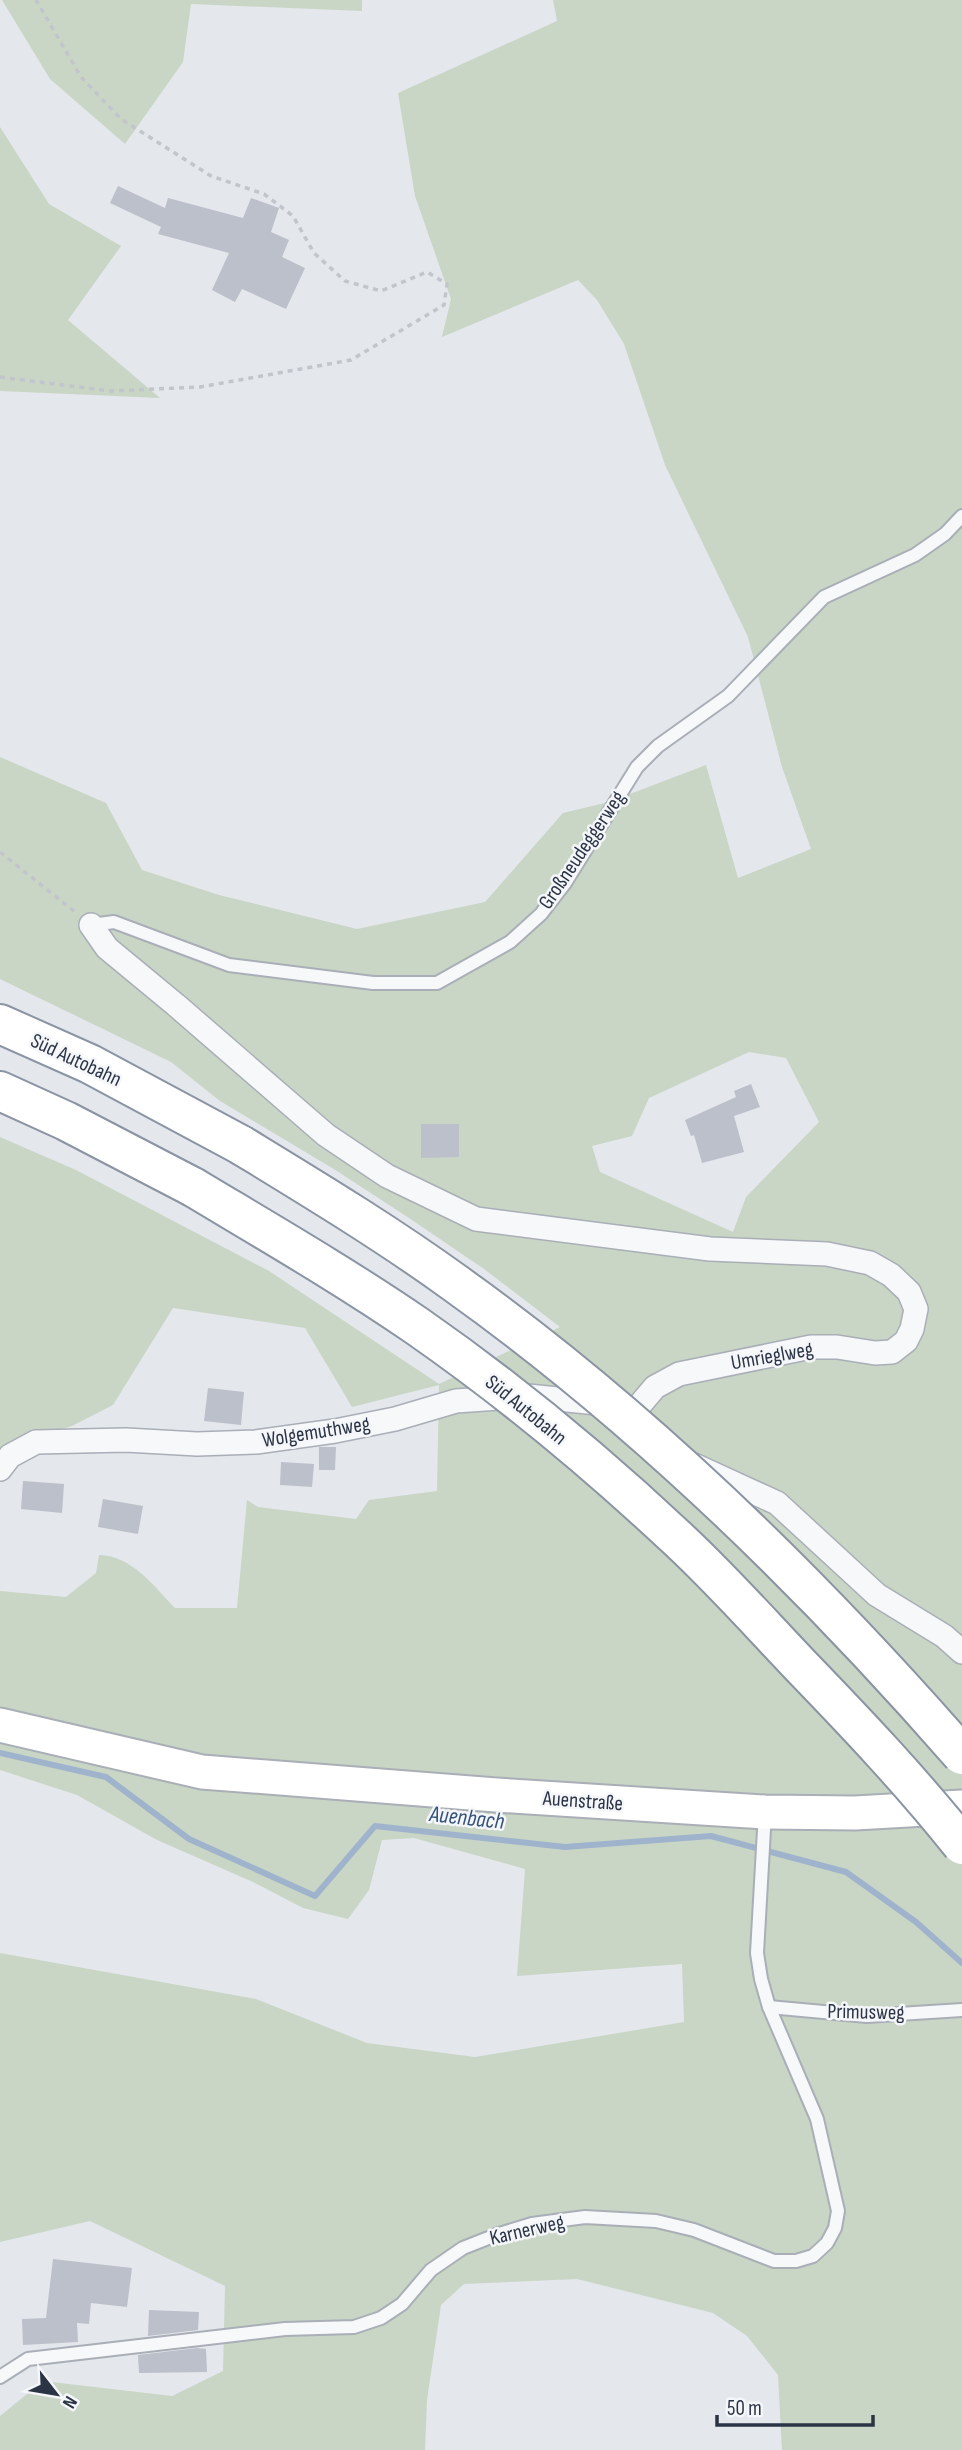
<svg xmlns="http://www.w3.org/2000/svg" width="962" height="2450" font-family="'Sofia Sans Condensed',sans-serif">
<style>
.green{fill:#c9d6c5;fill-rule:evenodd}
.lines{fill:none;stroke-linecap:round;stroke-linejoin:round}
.stream{stroke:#9fb4cc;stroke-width:6}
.building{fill:#bbc0ca}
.lane-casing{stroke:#a9aeb7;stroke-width:16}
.street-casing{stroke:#a9aeb7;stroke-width:26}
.secondary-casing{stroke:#a9aeb7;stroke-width:37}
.highway-casing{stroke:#8b94a3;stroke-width:42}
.path{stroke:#c2c5cb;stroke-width:3.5;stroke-dasharray:5 5;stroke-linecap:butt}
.lane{stroke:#f7f8fa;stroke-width:12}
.street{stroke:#f7f8fa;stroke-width:23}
.secondary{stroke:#fff;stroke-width:33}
.highway{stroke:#fff;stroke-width:38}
.highway-bridge-casing{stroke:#8b94a3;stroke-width:42;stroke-linecap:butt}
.highway-bridge{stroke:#fff;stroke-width:38}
.labels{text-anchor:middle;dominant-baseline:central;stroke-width:5;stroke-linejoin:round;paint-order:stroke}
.street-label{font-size:21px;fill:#2b3445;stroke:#f4f6f9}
.water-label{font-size:23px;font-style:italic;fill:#34527a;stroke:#f4f6f9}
</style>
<rect width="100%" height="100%" fill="#e4e7ec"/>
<g class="green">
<path d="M2,0h360v11l-171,-7 -8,58 -58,82 -75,-65z"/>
<path d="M553,0h409v2450h-180l-4,-75 -31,-39 -34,-23 -136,-34 -113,5 -23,21 -14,95 -2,50h-425v-34l43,-35 129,15 51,-25 2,-85 -135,-65 -90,21v-289l256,46 111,44 108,14 209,-35 -2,-58 -165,12 8,-107 -111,-31 -32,2 -13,50 -21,29 -45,-11 -50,-26 -96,-42 -80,-45 -77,-25v-179l66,6 30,-24 3,-18c33,1 54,30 76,53h62l10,-108 11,7 98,12 13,-19 68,-9 2,-106 -87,22 -47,-79 -132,-20 -60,97 -41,21 -53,16 -19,29v-334l76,33 193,101 170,113 121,-57 -76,-58 -72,-49 -75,-49 -117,-70 -49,-39 -171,-83v-222l106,46 36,67 77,25 138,34 128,-27 78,-89 46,-11 97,-37 32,113 73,-29 -29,-82 -34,-130 -83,-172 -41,-121 -27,-44 -19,-20 -136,57 9,-38 -36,-103 -17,-103 159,-72zM749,1052l37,6 33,64 -73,75 -13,35 -133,-60 -8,-26 40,-10 17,-38z"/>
<path d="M0,127l49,77 72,42 -53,74 92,78 -160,-7z"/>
</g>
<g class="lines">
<path class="stream" d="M0,1753l106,24 83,62 126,57 60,-70 190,21 146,-11 135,36 70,50 46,41"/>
</g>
<g class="building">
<path d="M118,186l47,22 3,-10 75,20 8,-20 28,10 -8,24 18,8 -7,17 23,11 -19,41 -44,-20 -7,13 -23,-12 17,-37 -71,-19 3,-7 -51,-24z"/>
<path d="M751,1084l9,23 -26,9 10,36 -42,11 -8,-28 -3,1 -6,-16 51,-23 -2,-6z"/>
<path d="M421,1124h38v33l-38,1z"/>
<path d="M208,1388l36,4 -3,33 -37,-4z"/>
<path d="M319,1447h17l-1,23h-16z"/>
<path d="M281,1462l33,2 -2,23 -32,-2z"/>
<path d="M23,1481l41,3 -2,29 -41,-4z"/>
<path d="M103,1499l40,7 -5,28 -40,-7z"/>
<path d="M53,2259l79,9 -5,39 -36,-4 -2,21 -12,-1 1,19 -55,3 -1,-26 24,-1z"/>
<path d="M149,2310l50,2 -1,18 -50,6z"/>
<path d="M197,2348l9,1 1,23 -68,1 -1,-18z"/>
</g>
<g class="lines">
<defs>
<g id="lane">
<path d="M91,925l23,-3 115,43 144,18h64l73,-41 31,-28 24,-31 72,-116 21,-21 70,-50 96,-99 91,-42 30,-21 17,-18"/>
<path d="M769,2007l98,9 95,-6"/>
<path d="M0,2377l28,-18 257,-30 69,-2 27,-9 21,-14 29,-34 32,-22 33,-13 36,-11 53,-7 71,4 38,9 80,31h22l17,-5 14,-13 8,-15 3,-17 -21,-92 -48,-112 -8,-28 -4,-26 8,-141"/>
</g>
<g id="street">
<path d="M91,925l16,23 69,57 150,130 61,41 89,43 234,30 117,5 43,9 21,12 18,17 7,17 -4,20 -6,12 -14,11 -17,1 -38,-6h-26l-132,27 -24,13 -17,20"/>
<path d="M694,1465l83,38 100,92 67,41 18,16"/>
<path d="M0,1469l10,-13 26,-14 90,-2 71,4 59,-2 79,-11 60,-12 61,-18 72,-5 79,8"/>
</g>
<path id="secondary" d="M0,1725l202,47 294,23 269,17 90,1 107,-6"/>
<g id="highway">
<path d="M0,1024l90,40 151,81"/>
<path d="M0,1091l66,30 127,66"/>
</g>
</defs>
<use href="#lane" class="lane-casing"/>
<use href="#street" class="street-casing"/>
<use href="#secondary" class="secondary-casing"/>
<use href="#highway" class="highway-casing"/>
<g class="path">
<path d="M0,377l110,14 90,-4 151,-27 93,-55 3,-21 -20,-12 -46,19 -36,-10 -31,-28 -21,-37 -29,-22 -53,-18 -90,-57 -40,-42 -45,-77"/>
<path d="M0,852l75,60"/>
</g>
<use href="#lane" class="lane"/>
<use href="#street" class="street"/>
<use href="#secondary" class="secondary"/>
<use href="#highway" class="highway"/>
<defs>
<g id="highway-bridge">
<path d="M241,1145c72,44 145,88 214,138 188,134 355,298 507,472"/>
<path d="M193,1187c75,45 151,89 224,139 92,64 180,137 262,214 42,39 81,83 121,125 56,58 112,117 162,180"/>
</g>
</defs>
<use href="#highway-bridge" class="highway-bridge-casing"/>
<use href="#highway-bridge" class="highway-bridge"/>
</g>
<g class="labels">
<g class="street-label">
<text transform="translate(582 850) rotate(-56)">Großneudeggerweg</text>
<text transform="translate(76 1060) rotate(25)">Süd Autobahn</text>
<text transform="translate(772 1356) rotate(-10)">Umrieglweg</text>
<text transform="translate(526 1410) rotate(39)">Süd Autobahn</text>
<text transform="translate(316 1432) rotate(-9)">Wolgemuthweg</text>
<text transform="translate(583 1801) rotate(4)">Auenstraße</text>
<text transform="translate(866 2012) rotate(1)">Primusweg</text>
<text transform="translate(527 2230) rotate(-13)">Karnerweg</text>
</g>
<g class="water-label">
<text transform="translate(467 1818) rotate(6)">Auenbach</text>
</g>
</g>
<g transform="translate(56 2394) rotate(121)" stroke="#f4f6f9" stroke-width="5" paint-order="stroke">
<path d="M0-5L12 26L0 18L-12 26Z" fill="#2b3445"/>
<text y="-10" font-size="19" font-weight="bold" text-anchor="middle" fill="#2b3445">N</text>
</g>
<path d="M717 2415v10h156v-10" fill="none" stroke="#2b3445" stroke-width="3.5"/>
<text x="727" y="2415" font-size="21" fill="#2b3445" stroke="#f4f6f9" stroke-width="5" paint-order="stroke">50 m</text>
</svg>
